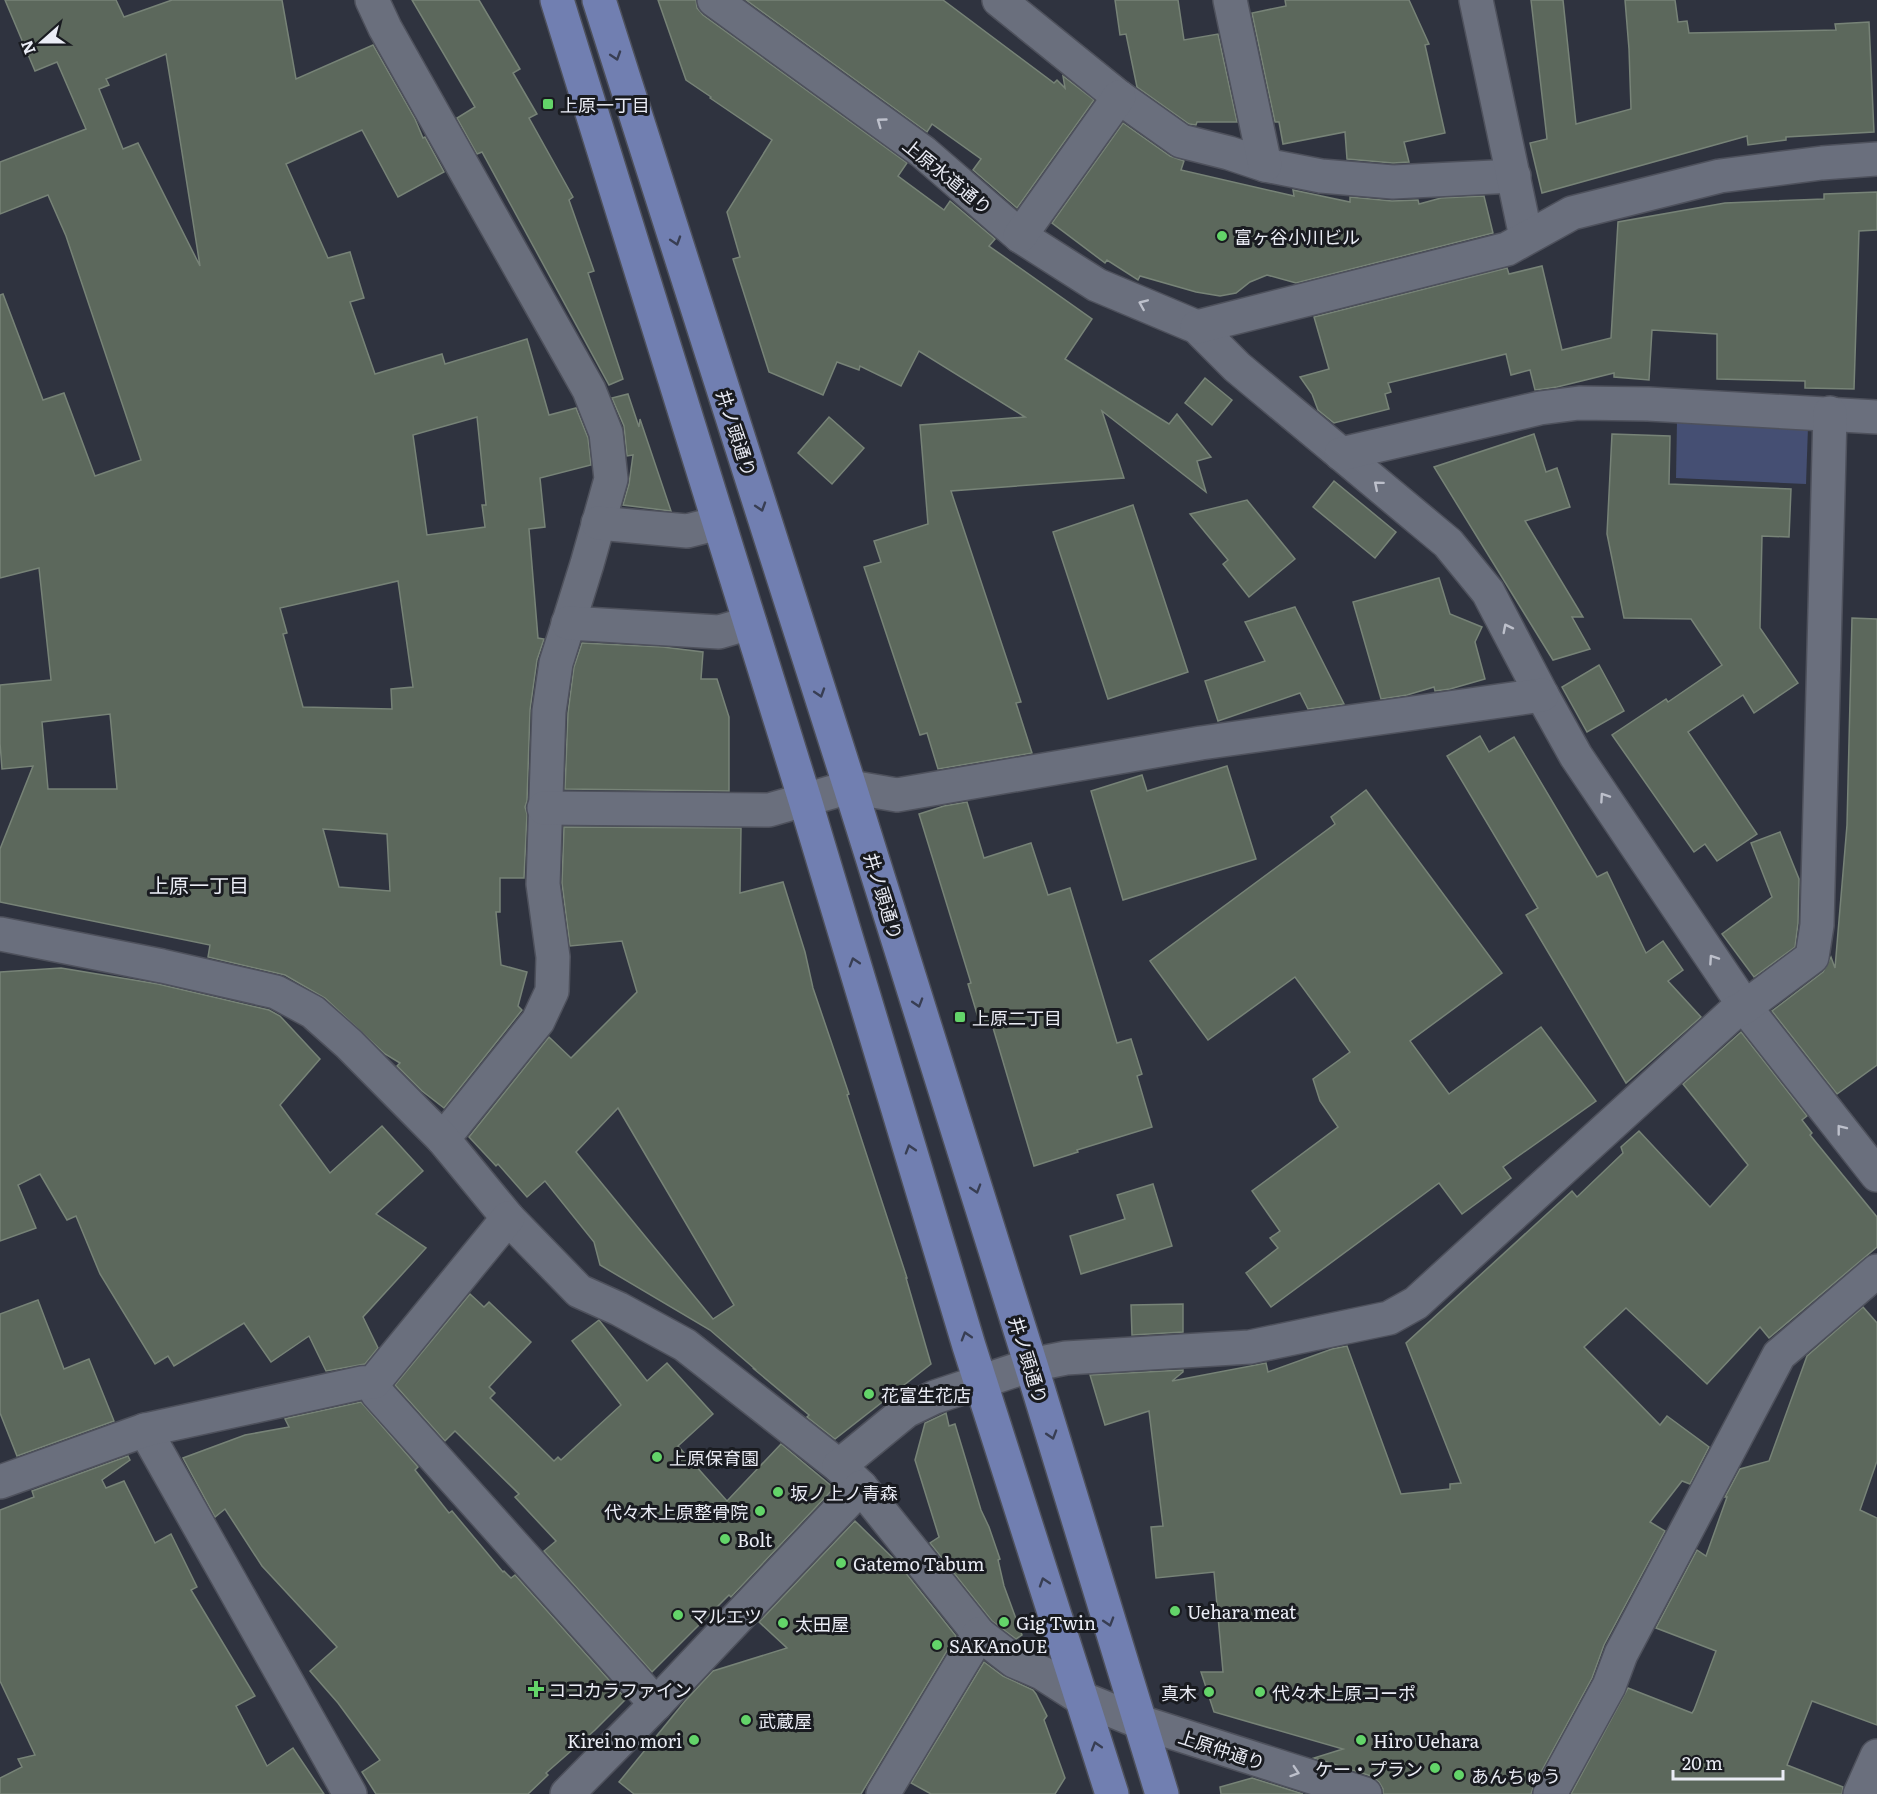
<svg xmlns="http://www.w3.org/2000/svg" width="1877" height="1794" font-family="Literata,'Noto Sans JP',serif">
<style>
.green{fill:#454f73}
.building{fill:#5c685c;stroke:#778377;stroke-width:1.5;fill-rule:evenodd}
.lines{fill:none;stroke-linecap:round;stroke-linejoin:round}
.minor-casing{stroke:#4e515c;stroke-width:36}
.major-casing{stroke:#4e515c;stroke-width:36}
.minor{stroke:#6a6f7d;stroke-width:33}
.major{stroke:#717fb1;stroke-width:33}
.oneway{stroke:#383e53}
.oneway2{stroke:#bdc0cb}
.poi-dot{fill:#63d469;stroke:#191b20;stroke-width:2}
.labels{text-anchor:middle;dominant-baseline:central;stroke-width:6;stroke-linejoin:round;paint-order:stroke}
.poi-label{font-size:18px;fill:#eaecf5;stroke:#191b20;text-anchor:start}
.street-label{font-size:18px;fill:#eaecf5;stroke:#191b20}
.neighbourhood-label{font-size:20px;fill:#eaecf5;stroke:#191b20}
</style>
<rect width="100%" height="100%" fill="#2f333f"/>
<path class="green" d="M1677,421l131,6 -2,57 -130,-6z"/>
<g class="building">
<path d="M5,0h111l8,17 48,-17h110l14,79 77,-34 42,74 8,19 2,-1 19,35 -46,25 -36,-67 -76,34 42,94 22,-6 14,46 -14,4 25,72 67,-20 3,10 82,-25 22,76 27,-7 12,30 3,27 -51,13 5,49 -16,2 9,109 6,1 -7,21 -7,50 -3,91 -2,6 2,7 -3,64h-24v34h-4l5,53 26,7 -9,34 4,4 -78,98 -22,-17 -25,-25 3,-3 -15,-9 -60,-56 -40,-23 -77,-18 2,-12 -210,-43v-53l33,-83 -31,3 -2,-26v-58l51,-5 -12,-112 -39,10v-283l3,-1 40,106 21,-7 31,83 46,-16 -75,-224 -18,-41 -48,19v-52l86,-33 -29,-67 -22,9zM166,54l11,67 23,145 -62,-123 -15,6 -24,-60 10,-4 -3,-6zM477,417l9,88h-4l3,22 -58,8 -14,-100zM398,581l15,106 -22,2 1,20 -89,-2 -20,-73 4,-1 -7,-25zM110,714l7,75h-69l-6,-67zM323,829l64,5 3,57 -51,-4z"/>
<path d="M412,0h67l41,69 -7,4 24,41 -8,4 44,79 -4,3 25,71 -6,2 35,106 -14,6 -127,-233 -5,2 -20,-36 18,-11z"/>
<path d="M658,0h38l1,8 6,7 204,148 -9,13 46,34 6,-9 45,38 -6,7 103,73 -27,40 104,65 8,-10 34,43 -14,4 9,31 -104,-81 22,67 -173,13 70,211 -5,1 16,50 -94,16 -11,-36 -7,2 -56,-168 17,-5 -7,-21 54,-17 -8,-99 105,-8 -106,-66 -18,35 -41,-20 -1,4 -22,-8 -14,33 -54,-23 -36,-113 7,-2 -13,-45 45,-72 -62,-42 1,-1 -25,-17z"/>
<path d="M746,0h197l111,83 3,-3 8,8 -2,-12 31,24 -77,108 -44,-38 8,-11 -49,-35 -5,8z"/>
<path d="M1115,0h63l6,40 34,-6 19,88h-40l-1,3 -7,-1 -52,-37 -11,-53 -6,1z"/>
<path d="M1285,0h124l20,44 -4,1 20,88 -41,9 5,20 -16,1 -46,-4 -2,-27 -62,12 -4,-22h-4l-23,-109 34,-7z"/>
<path d="M1531,0h32l13,124 55,-15 -2,-60 -4,-49h50l3,22 9,-1 2,12 147,-3 -1,-6 34,-2 5,110 -88,5v3l-38,5 -1,-9 -205,57 -12,-50 17,-4z"/>
<path d="M1123,123l47,33 14,5 -3,9 113,26 -1,-6 57,12v-5l42,4 26,-1 1,4 22,-6 43,-2 9,37 -197,50 -29,-8 -17,7 -14,11 -16,3 -24,-4 -56,-16 -2,4 -31,-20 -2,3 -53,-40z"/>
<path d="M1877,192v38l-18,1 -5,158 -49,-1v-7l-88,-2v-45l-65,-4 -3,50 -35,-3v-4l-57,14 -22,3 -5,-20 -19,5 -5,-21 -118,29 3,9 -6,2 4,15 -55,14 -16,-13 -6,-16 -12,-17 29,-8 -15,-52 193,-49 2,6 33,-8 20,84 49,-12 7,-116 107,-19 99,-4v-5z"/>
<path d="M1205,378l27,22 -20,25 -27,-22z"/>
<path d="M628,394l11,33 1,-8 31,92 -48,-6 6,-21 4,-29 -6,1 -3,-30 -12,-28z"/>
<path d="M829,417l35,31 -32,36 -34,-31z"/>
<path d="M1534,434l12,38 11,-4 13,39 -45,14 58,96h-11l18,32 -37,11 -119,-193z"/>
<path d="M1612,434l58,2 -1,48 122,5 -2,48 -27,-1 -2,92 38,55 -44,30 -11,-18 -55,37 69,102 -40,27 -12,-17 -11,8 -82,-117 54,-36 2,3 54,-37 -31,-46 -67,-1 -17,-84z"/>
<path d="M1334,481l62,51 -21,26 -62,-51z"/>
<path d="M1247,500l48,59 -46,38 -26,-33 5,-4 -38,-46z"/>
<path d="M1133,505l55,167 -80,27 -55,-167z"/>
<path d="M1439,578l11,36 32,13 -7,15 10,37 -35,10 -15,2 -1,-4 -27,8 -26,4 -28,-97z"/>
<path d="M1295,607l49,97 -36,5 -8,-16 -82,28 -13,-40 60,-20 -20,-39z"/>
<path d="M1852,618l25,1v446l-40,29 -65,-83 51,-39 8,-15 4,11 12,-143z"/>
<path d="M582,643l81,4 40,5 -2,27h16l12,38v74l-164,-2 3,-76 6,-46z"/>
<path d="M1599,665l25,46 -37,21 -25,-45z"/>
<path d="M1480,736l9,16 25,-15 83,140 10,-5 39,81 17,-12 20,29 -15,11 33,36 -75,66 -100,-168 12,-7 -91,-152z"/>
<path d="M1227,766l29,93 -133,41 -32,-109 51,-16 5,16z"/>
<path d="M1366,790l136,183 -92,68 39,53 92,-67 55,74 -93,66 8,11 -49,36 -23,-31 -168,124 -25,-34 32,-25 -8,-10 10,-7 -28,-40 86,-64 -18,-26 -7,-22 37,-27 -55,-75 -87,63 -58,-79 185,-137 -4,-7z"/>
<path d="M967,802l17,56 47,-15 17,52 22,-7 47,155 14,-4 11,35 -5,2 15,51 -75,23 1,2 -44,14 -43,-145 -11,3 -12,-40 3,-1 -52,-169 25,-8z"/>
<path d="M564,827l177,1 -1,65 43,-11 22,70 8,36 36,106 -2,1 60,183h-1l25,86 -96,75 -28,-22 2,-2 -55,-46h1l-45,-39 -110,-65 -6,-23 -49,-61 -18,16 -29,-33 -2,2 -27,-29 80,-100 22,21 66,-66 -15,-51 -52,5 -8,-63zM618,1108l116,197 -21,14 -137,-167z"/>
<path d="M1780,832l19,47 -1,44 -3,24 -41,30 -32,-43 50,-37 -21,-54z"/>
<path d="M61,968l97,16 111,26 11,6 40,43 -40,46 50,68 52,-47 41,45 -47,43 50,34 -63,69 15,31 -13,16 -39,7 -17,-35 -38,26 -27,-39 -70,43 -6,-10 -13,8 -55,-90 -24,-58 -9,4 -27,-46 -22,11 18,43 -36,13v-269z"/>
<path d="M1741,1032l66,84 -5,4 10,13 -2,2 67,82v30l-108,91 -9,-11 -53,57 -81,-76 -42,39 76,78 7,-9 42,31 -19,37 -8,-3 -32,41 15,9 -61,114 -12,33 -58,107 -3,9h-148v-5l-4,-7 -8,-6 -57,-18 29,-9 -129,-37 -13,-40h22l-9,-100 -58,6 -5,-51 12,-1 -14,-115 -44,14 -15,-50 93,-5v2l-11,9 94,-18 2,9 64,-23 15,-3 54,148 49,-5v-5l11,-1 -55,-140 166,-152 5,6 46,-44 -2,-6 18,-16 71,76 38,-42 -65,-81z"/>
<path d="M1153,1184l19,62 -91,28 -11,-38 55,-17 -8,-24z"/>
<path d="M470,1294l14,13 5,-5 42,40 -42,45 6,6 -5,5 64,63 4,-4 3,3 60,-55 -49,-64 27,-21 48,61 20,-18 46,51 -35,32 49,55 54,-57 53,44 -103,109 -2,-2 -77,77 -108,-121 12,-10 -41,-44 4,-3 -64,-63 -10,10 -50,-56z"/>
<path d="M38,1300l26,69 25,-10 25,62 -97,35 -17,-43v-99z"/>
<path d="M1183,1304v28l-51,3 -1,-30z"/>
<path d="M1863,1307l14,16v138l-17,49 17,8v207l-65,-24 -25,64 56,22 -1,7h-271l57,-106 64,25 2,-3 22,-59 -60,-23 41,-78 9,6 21,-59h-2l15,-28 29,-8 38,-105z"/>
<path d="M361,1402l57,65 -3,3 34,43 3,-2 51,61 1,-1 7,7 4,-3 111,124 -31,31 -49,43 2,2 -20,19h-152l-14,-22 18,-12 -42,-57 -28,-32 27,-24 -75,-81 -37,-57 -10,8 -32,-59 62,-23 44,-8 -4,-8 3,-1z"/>
<path d="M946,1413l3,13 6,-2 26,86 8,17 11,32 -2,1 6,26 18,49 -6,4 -24,-18 -62,-78 9,-6 -24,-77 10,-37z"/>
<path d="M128,1456l2,4 -28,20 4,8 18,-7 31,62 16,-9 26,53 -6,3 64,106 -19,10 31,60 26,-18 31,46h-324v-16l22,-11 -4,-8 17,-4 -35,-74v-171l34,-13 -2,-6z"/>
<path d="M855,1521l42,41 59,74 -95,158h-227l-15,-12 66,-81 28,-30 74,-23 -28,-26z"/>
<path d="M984,1662l19,14 30,14 3,4 11,22 -3,4 21,58 -10,16h-124l-20,-11z"/>
<path d="M1252,1778l51,16h-82l-1,-7z"/>
</g>
<g class="lines">
<defs>
<g id="minor">
<path d="M372,0l13,28 204,362 17,43 5,46 -24,85 -31,99 -7,48 -6,173 10,73 -1,34 -14,30 -95,118"/>
<path d="M714,0l209,152 97,84 77,49 100,42 40,40 211,176 40,49 54,103 34,61 169,251 132,168"/>
<path d="M999,0l120,97 62,44 48,12 36,12 56,11 72,6 121,-6"/>
<path d="M1230,0l35,165"/>
<path d="M1476,0l50,237"/>
<path d="M1020,236l99,-139"/>
<path d="M1197,327l310,-78 65,-36 148,-37 102,-13 55,-4"/>
<path d="M1341,454l199,-46 39,-5 69,1 229,13"/>
<path d="M598,523l89,8 32,-8"/>
<path d="M568,623l151,9 31,-9"/>
<path d="M544,808l225,2 81,-23 47,8 304,-52 341,-48"/>
<path d="M0,934l162,32 114,26 37,20 36,32 94,95 65,79 71,73 40,18 66,36 154,121 22,21 118,147 35,27 28,12 39,25 59,24 225,72"/>
<path d="M374,1382l3,11 279,311"/>
<path d="M145,1430l205,364"/>
<path d="M839,1466l67,-55 29,-14 96,-32 35,-7 184,-11 139,-29 27,-15 316,-289 13,-7 67,-50 5,-32 13,-512"/>
<path d="M0,1482l145,-52 216,-47 13,-1 134,-164"/>
<path d="M567,1794l89,-90 205,-217"/>
<path d="M883,1794l96,-160"/>
<path d="M1550,1794l59,-108 12,-32 158,-299 98,-84"/>
<path d="M1860,1794l17,-38"/>
</g>
<g id="major">
<path d="M557,0l248,800 164,546 143,448"/>
<path d="M599,0l251,787 181,578 131,429"/>
</g>
</defs>
<use href="#minor" class="minor-casing"/>
<use href="#major" class="major-casing"/>
<use href="#minor" class="minor"/>
<use href="#major" class="major"/>
</g>
<defs><path id="oneway-chevron" d="M-2-3.5L2.5 0L-2 3.5" fill="none" stroke-width="1.6" stroke-linecap="round" stroke-linejoin="round" transform="scale(1.5)"/></defs>
<g class="oneway">
<use href="#oneway-chevron" transform="translate(616 56) rotate(72)"/>
<use href="#oneway-chevron" transform="translate(676 241) rotate(72)"/>
<use href="#oneway-chevron" transform="translate(761 507) rotate(72)"/>
<use href="#oneway-chevron" transform="translate(820 693) rotate(72)"/>
<use href="#oneway-chevron" transform="translate(854 962) rotate(-107)"/>
<use href="#oneway-chevron" transform="translate(918 1003) rotate(73)"/>
<use href="#oneway-chevron" transform="translate(910 1149) rotate(-107)"/>
<use href="#oneway-chevron" transform="translate(976 1189) rotate(73)"/>
<use href="#oneway-chevron" transform="translate(966 1336) rotate(-107)"/>
<use href="#oneway-chevron" transform="translate(1052 1435) rotate(73)"/>
<use href="#oneway-chevron" transform="translate(1044 1582) rotate(-108)"/>
<use href="#oneway-chevron" transform="translate(1109 1622) rotate(73)"/>
<use href="#oneway-chevron" transform="translate(1096 1746) rotate(-107)"/>
</g>
<g class="oneway2">
<use href="#oneway-chevron" transform="translate(881 122) rotate(-144)"/>
<use href="#oneway-chevron" transform="translate(1143 304) rotate(-157)"/>
<use href="#oneway-chevron" transform="translate(1378 485) rotate(-140)"/>
<use href="#oneway-chevron" transform="translate(1507 628) rotate(-117)"/>
<use href="#oneway-chevron" transform="translate(1604 797) rotate(-124)"/>
<use href="#oneway-chevron" transform="translate(1713 959) rotate(-124)"/>
<use href="#oneway-chevron" transform="translate(1841 1129) rotate(-128)"/>
<use href="#oneway-chevron" transform="translate(1295 1772) rotate(18)"/>
</g>
<g class="poi-dot">
<rect x="542" y="98" width="12" height="12" rx="3"/>
<circle cx="1222" cy="236" r="6"/>
<rect x="954" y="1011" width="12" height="12" rx="3"/>
<circle cx="869" cy="1394" r="6"/>
<circle cx="657" cy="1457" r="6"/>
<circle cx="778" cy="1492" r="6"/>
<circle cx="760" cy="1511" r="6"/>
<circle cx="725" cy="1539" r="6"/>
<circle cx="841" cy="1563" r="6"/>
<circle cx="1175" cy="1611" r="6"/>
<circle cx="678" cy="1615" r="6"/>
<circle cx="1004" cy="1622" r="6"/>
<circle cx="783" cy="1623" r="6"/>
<circle cx="937" cy="1645" r="6"/>
<path d="M533 1680h6v6h6v6h-6v6h-6v-6h-6v-6h6z"/>
<circle cx="1209" cy="1692" r="6"/>
<circle cx="1260" cy="1692" r="6"/>
<circle cx="746" cy="1720" r="6"/>
<circle cx="694" cy="1740" r="6"/>
<circle cx="1361" cy="1740" r="6"/>
<circle cx="1435" cy="1768" r="6"/>
<circle cx="1459" cy="1775" r="6"/>
</g>
<g class="labels">
<g class="poi-label">
<text x="560" y="104">上原一丁目</text>
<text x="1234" y="236">富ヶ谷小川ビル</text>
<text x="972" y="1017">上原二丁目</text>
<text x="881" y="1394">花富生花店</text>
<text x="669" y="1457">上原保育園</text>
<text x="790" y="1492">坂ノ上ノ青森</text>
<text x="748" y="1511" text-anchor="end">代々木上原整骨院</text>
<text x="737" y="1539">Bolt</text>
<text x="853" y="1563">Gatemo Tabum</text>
<text x="1187" y="1611">Uehara meat</text>
<text x="690" y="1615">マルエツ</text>
<text x="1016" y="1622">Gig Twin</text>
<text x="795" y="1623">太田屋</text>
<text x="949" y="1645">SAKAnoUE</text>
<text x="548" y="1689">ココカラファイン</text>
<text x="1197" y="1692" text-anchor="end">真木</text>
<text x="1272" y="1692">代々木上原コーポ</text>
<text x="758" y="1720">武蔵屋</text>
<text x="682" y="1740" text-anchor="end">Kirei no mori</text>
<text x="1373" y="1740">Hiro Uehara</text>
<text x="1423" y="1768" text-anchor="end">ケー・プラン</text>
<text x="1471" y="1775">あんちゅう</text>
</g>
<g class="street-label">
<text transform="translate(948 176) rotate(39)">上原水道通り</text>
<text transform="translate(737 433) rotate(72)">井ノ頭通り</text>
<text transform="translate(884 896) rotate(73)">井ノ頭通り</text>
<text transform="translate(1029 1360) rotate(73)">井ノ頭通り</text>
<text transform="translate(1222 1749) rotate(18)">上原仲通り</text>
</g>
<g class="neighbourhood-label">
<text x="199" y="884">上原一丁目</text>
</g>
</g>
<g transform="translate(42 42) rotate(249)" stroke="#191b20" stroke-width="4.5" paint-order="stroke">
<path d="M0-4.5L10 22L0 15L-10 22Z" fill="#eaecf5"/>
<text y="-9" font-size="16" font-weight="bold" text-anchor="middle" fill="#eaecf5">N</text>
</g>
<path d="M1673 1770v9h110v-9" fill="none" stroke="#eaecf5" stroke-width="3"/>
<text x="1682" y="1770" font-size="18" fill="#eaecf5" stroke="#191b20" stroke-width="4.5" paint-order="stroke">20 m</text>
</svg>
